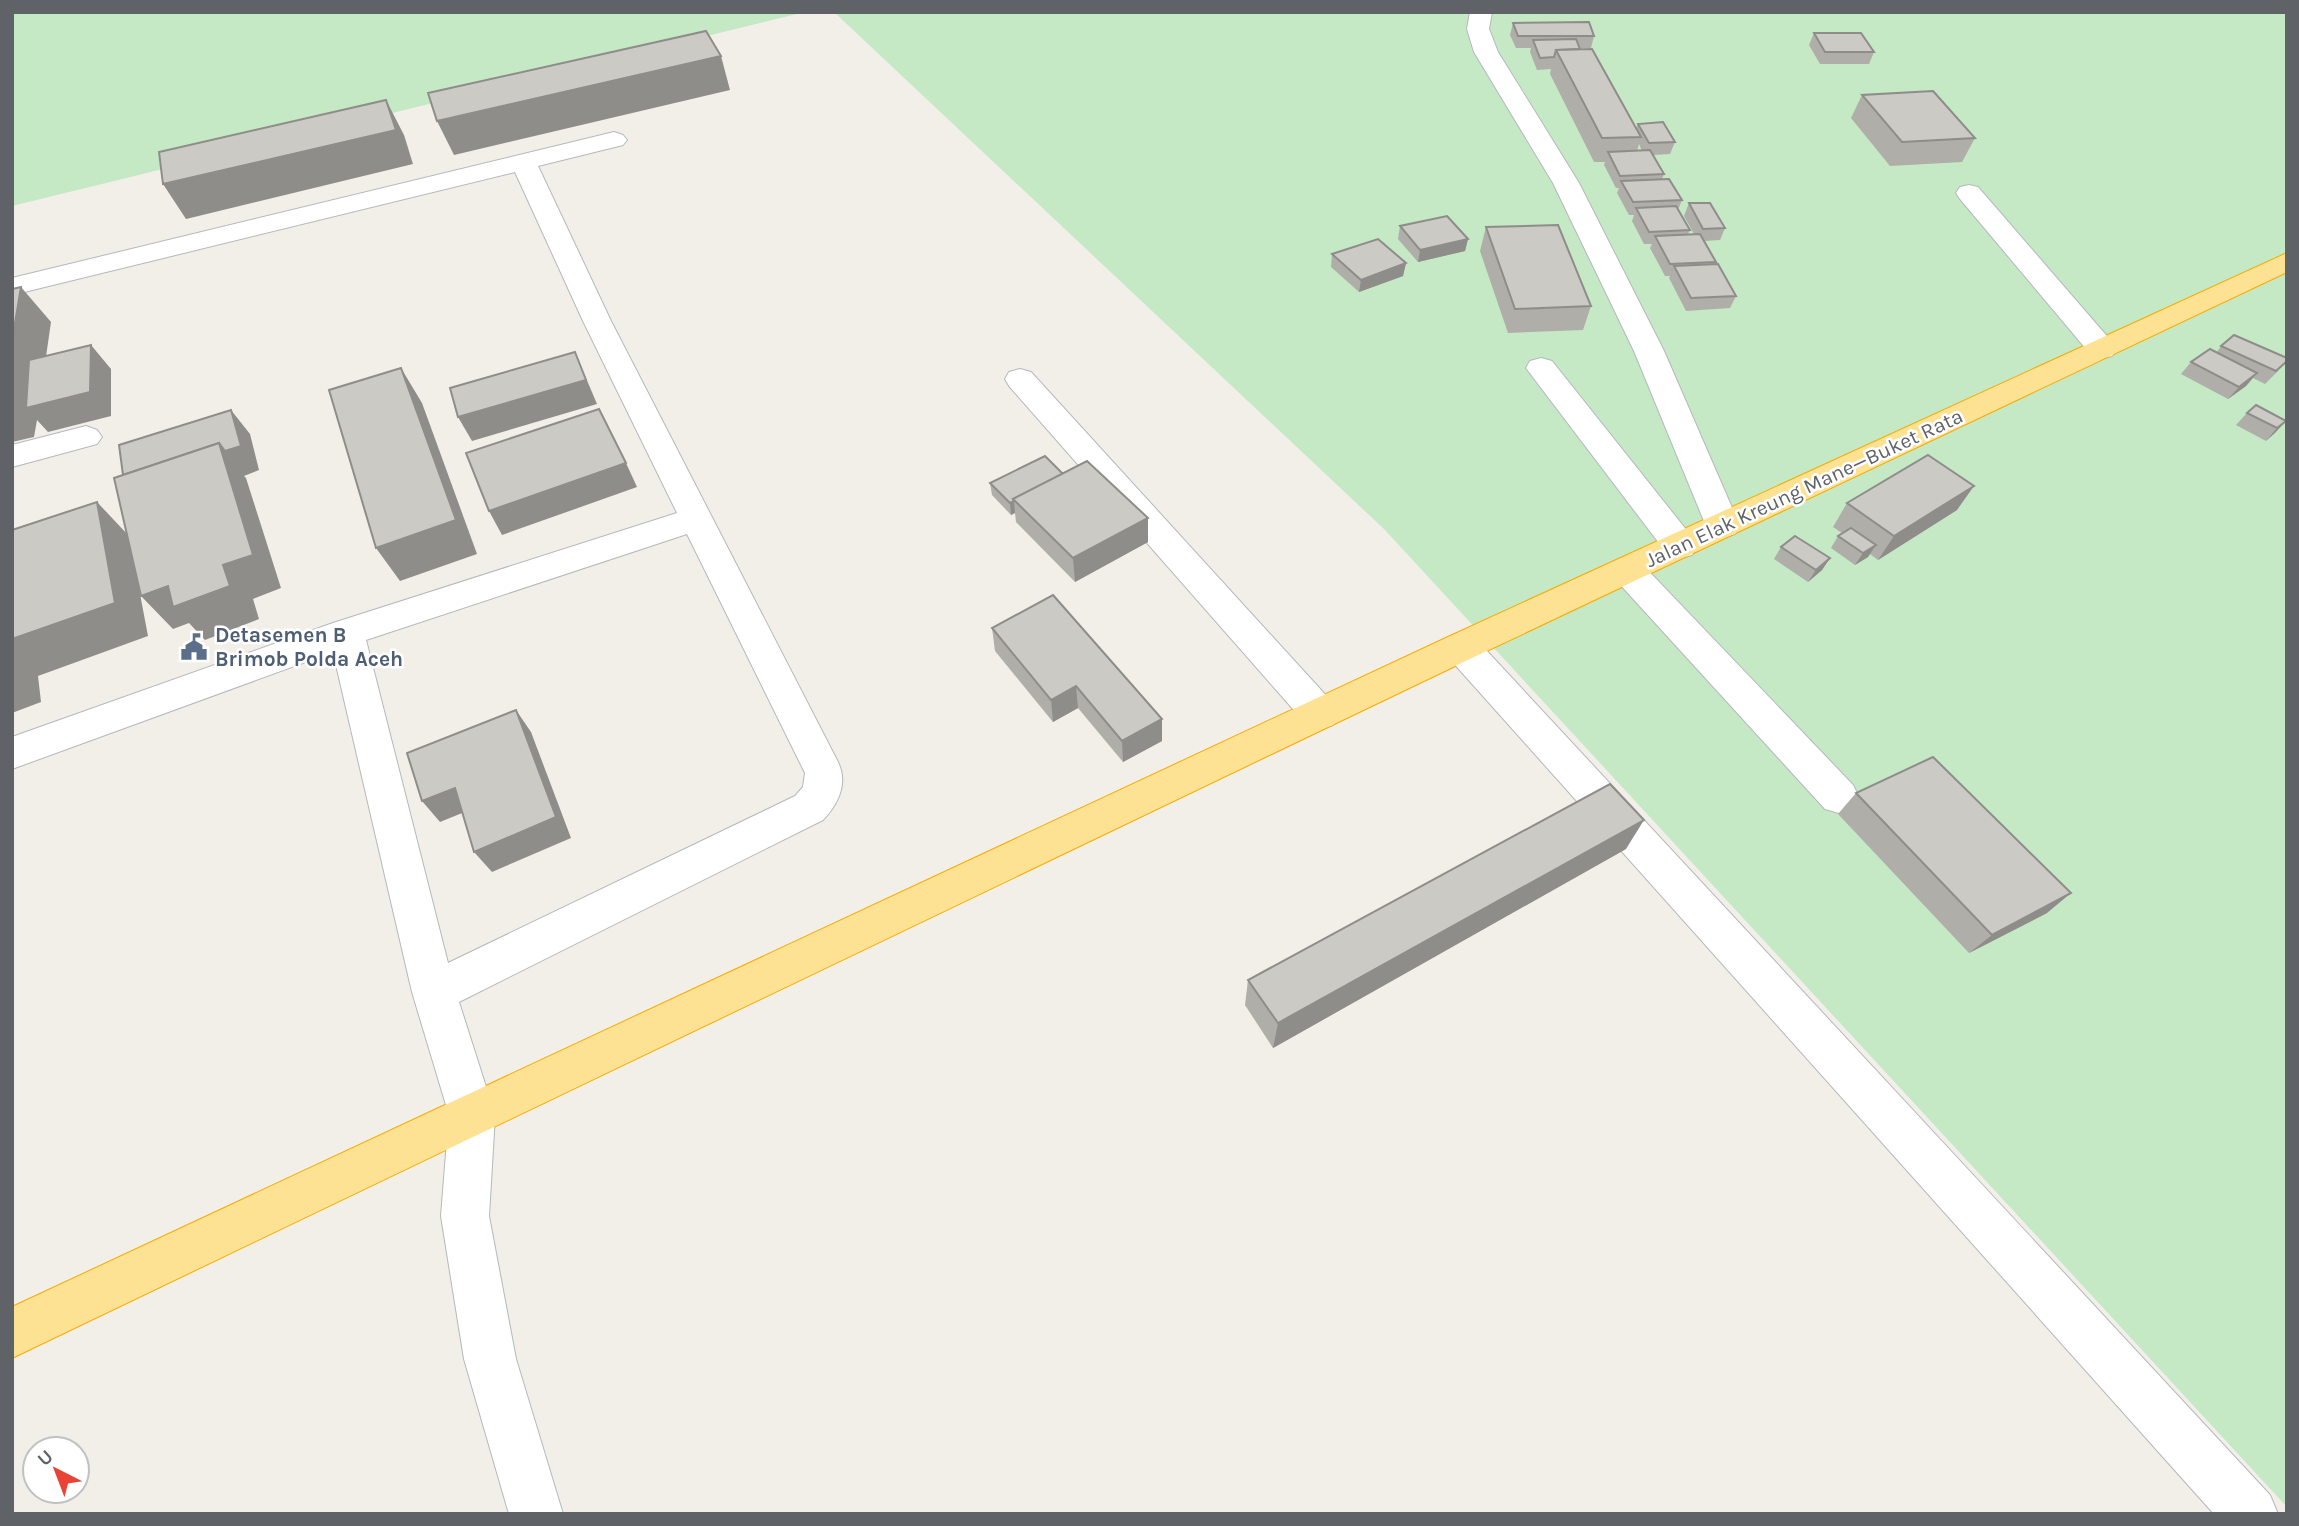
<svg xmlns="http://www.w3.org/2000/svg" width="2299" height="1526" font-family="Karla,sans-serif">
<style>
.green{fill:#c5e8c5}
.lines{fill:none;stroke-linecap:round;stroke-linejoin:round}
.minor-casing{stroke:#b5b8bc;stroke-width:2}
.highway-casing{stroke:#f9ab00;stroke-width:2}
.minor{fill:#fff;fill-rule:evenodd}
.highway{fill:#fde293;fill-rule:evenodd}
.wall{fill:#afaea9;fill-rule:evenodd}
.shaded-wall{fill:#8f8d8a}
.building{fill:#cccac5;stroke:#8f8d8a;stroke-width:2}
.labels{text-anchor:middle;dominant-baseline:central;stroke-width:5;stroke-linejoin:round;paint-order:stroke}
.street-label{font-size:21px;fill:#5f6368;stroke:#fff}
.service-label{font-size:21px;font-weight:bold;fill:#4e5e75;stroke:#fff;text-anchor:start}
</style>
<rect width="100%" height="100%" fill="#f1efe8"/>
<g class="green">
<path d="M12,12h793l-793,194z"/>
<path d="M834,12h1453v1495l-903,-978z"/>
</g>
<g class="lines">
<defs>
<g id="minor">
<path d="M1470,12h22l-3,17 9,23 81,131 85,168 76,175 -5,8 -12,4 -12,-4 -5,-8 -72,-175 -81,-168 -79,-131 -7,-23z"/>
<path d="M614,132l9,3 4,5 -4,5 -85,21 73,155 227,441c10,21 1,41 -15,58l-364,182 36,113 -6,101 27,143 47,155h-54l-45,-155 -23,-143 8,-101 -37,-123 -79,-340 -321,117v-32l321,-114 344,-110 -94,-192 -68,-149 -503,123v-17zM687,534l118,239 -2,14 -8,9 -347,167 -82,-323z"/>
<path d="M1969,185l9,2 134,155 5,7 -5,7 -10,2 -10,-2 -132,-157 -4,-6 4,-6z"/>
<path d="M1541,358l11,3 140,176 5,9 -5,9 -12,3 -12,-3 -142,-187 4,-7z"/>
<path d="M1020,369l11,3 302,331 6,11 -6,11 -13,4 -13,-4 -298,-339 -4,-7 4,-7z"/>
<path d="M86,426l11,4 5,7 -5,7 -85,23v-22z"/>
<path d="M1627,557l12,4 214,224 6,12 -6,12 -14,4 -14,-4 -210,-230 -5,-9 5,-9z"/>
<path d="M1461,633l13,4 796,858 8,19h-64l-766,-857 -5,-10 5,-10z"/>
</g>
<path id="highway" d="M2287,253v19l-813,385 -1462,701v-51l1436,-670z"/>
</defs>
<use href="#minor" class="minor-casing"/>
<use href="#highway" class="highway-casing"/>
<use href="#minor" class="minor"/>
<use href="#highway" class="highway"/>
</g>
<g class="wall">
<path d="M1513,23l81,13 -3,12h-12l57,80 2,-4 37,18 -5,12 -17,1 11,19 -2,5 20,21 -4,10 12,20 -2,4h6l-10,-18 5,-13 36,25 -5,12 -15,1 11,21 -1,2 21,32 -6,12 -44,3 -17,-33 1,-2h-5l-15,-28 2,-4h-8l-12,-23 2,-6h-5l-12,-22 2,-5h-3l-12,-23 1,-3h-11l-44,-88 1,-5 -14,1 -7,-18 1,-4h-15l-6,-13zM1639,144l3,7h-5z"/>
<path d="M1814,33l60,19 -5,12h-49l-11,-19z"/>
<path d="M1862,95l113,43 -13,24 -72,4 -39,-48z"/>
<path d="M1400,226l68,13 -3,12 -47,11 -20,-23z"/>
<path d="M1486,227l105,79 -8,24 -75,3 -28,-82z"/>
<path d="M1332,254l74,9 -3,13 -44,16 -28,-25z"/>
<path d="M2221,346l57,25 -13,13 -12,-6 -7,8 -18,13 -47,-25 10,-12 26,-10z"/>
<path d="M2247,413l39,8 -20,20 -30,-16z"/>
<path d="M1063,474l85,44v24l-73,40 -59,-60 -1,-9 -4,2 -19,-20 -2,-12z"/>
<path d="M1847,503l110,7 -79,50 -8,-6 -2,3 -13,8 -24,-17 7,-12 4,-3 -9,-6z"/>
<path d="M1781,547l49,11 -8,12 -14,12 -34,-23z"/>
<path d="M992,628l170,91v22l-39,21 -45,-54 -25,14 -58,-71z"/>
<path d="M1856,793l191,120 -78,40 -131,-139z"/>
<path d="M1626,849l-353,199 -28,-43 3,-25z"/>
</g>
<g class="shaded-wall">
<path d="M721,56l9,34 -276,65 -17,-34z"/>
<path d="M386,100l18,35 9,29 -227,55 -23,-35z"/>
<path d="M1468,239l-3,12 -47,11 2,-12z"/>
<path d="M1406,263l-3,13 -44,16 2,-12z"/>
<path d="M21,287l30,35 -12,83 52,-60 20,24v47l-63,16 -11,-12 -3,17 -22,5v-101z"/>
<path d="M575,352l22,52 -125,37 -14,-24z"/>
<path d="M401,368l21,35 55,151 -77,27 -24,-33z"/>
<path d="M2257,373l-11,13 -18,13 11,-12z"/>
<path d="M231,410l19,24 9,36 -15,6 2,2 35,110 -28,11 6,20 -54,21 -16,-17 -16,6 -32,-33 78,-153z"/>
<path d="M2286,421l-11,12 -9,8 11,-13z"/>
<path d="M626,463l11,24 -135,48 -13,-24z"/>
<path d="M1974,486l-17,24 -79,50 16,-24z"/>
<path d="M1014,501l1,12 -4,2 -1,-12z"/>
<path d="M97,502l32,34 19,100 -110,40 3,26 -29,11v-74z"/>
<path d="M1148,518v24l-73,40 -2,-24z"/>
<path d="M1876,545l-8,12 -13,8 8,-12z"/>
<path d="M1830,558l-8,12 -14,12 8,-12z"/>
<path d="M1076,686l2,22 -25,14 -2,-22z"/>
<path d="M516,710l15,22 40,106 -79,34 -18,-20z"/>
<path d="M1162,719v22l-39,21 -1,-21z"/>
<path d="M455,788l17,21 -32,13 -18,-21z"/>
<path d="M1644,820l-18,29 -353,199 5,-25z"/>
<path d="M2071,893l-24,20 -78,40 23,-18z"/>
</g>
<g class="building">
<path d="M1589,22l5,14h-76l-5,-13z"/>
<path d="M706,31l15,25 -284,65 -9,-28z"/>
<path d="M1814,33h47l13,19h-49z"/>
<path d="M1576,39l4,10 -24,1 -2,7 -14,1 -7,-18z"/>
<path d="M1592,49l49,88 -39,1 -46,-88z"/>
<path d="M1933,91l42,47 -73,4 -40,-47z"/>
<path d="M386,100l10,30 -233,54 -4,-32z"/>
<path d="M1663,122l12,20 -26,1 -11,-19z"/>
<path d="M1650,150l14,24 -44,2 -12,-24z"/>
<path d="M1669,179l13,21 -49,2 -12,-21z"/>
<path d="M1689,203h21l15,25 -22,1z"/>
<path d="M1676,206l14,24 -41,2 -13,-24z"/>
<path d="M1447,216l21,23 -48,11 -20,-24z"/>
<path d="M1558,225l33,81 -76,3 -29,-82z"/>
<path d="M1700,234l16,28 -46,2 -15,-28z"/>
<path d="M1378,239l28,24 -45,17 -29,-26z"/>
<path d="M1718,264l18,32 -45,2 -17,-32z"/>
<path d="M21,287l-9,54v-52z"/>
<path d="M2234,335l53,23v3l-11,10 -55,-25z"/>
<path d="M91,345l-1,47 -64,16 3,-48z"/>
<path d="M2210,349l47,24 -18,14 -48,-25z"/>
<path d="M575,352l11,28 -128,37 -8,-29z"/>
<path d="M401,368l55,152 -80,28 -47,-158z"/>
<path d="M2256,405l30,16 -9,7 -30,-15z"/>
<path d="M599,409l27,54 -137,48 -23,-58z"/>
<path d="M231,410l10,36 -16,5 -6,-8 -96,32 -4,-30z"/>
<path d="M219,443l34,112 -30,10 7,21 -57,21 -5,-21 -27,10 -27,-118z"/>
<path d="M1928,455l46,31 -80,50 -47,-33z"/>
<path d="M1045,456l18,18 -50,25 1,2 -4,2 -20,-20z"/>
<path d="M1087,461l61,57 -75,40 -60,-59z"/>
<path d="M97,502l18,101 -103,36v-109z"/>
<path d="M1851,528l25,17 -13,8 -25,-17z"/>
<path d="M1795,536l35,22 -14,12 -35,-23z"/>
<path d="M1053,595l109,124 -40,22 -46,-55 -25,14 -59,-72z"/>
<path d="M516,710l40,107 -82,35 -19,-64 -33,13 -15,-48z"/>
<path d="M1933,757l138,136 -79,42 -136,-142z"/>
<path d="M1610,784l34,36 -366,203 -30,-43z"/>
</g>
<defs>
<symbol id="civic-bare" viewBox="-9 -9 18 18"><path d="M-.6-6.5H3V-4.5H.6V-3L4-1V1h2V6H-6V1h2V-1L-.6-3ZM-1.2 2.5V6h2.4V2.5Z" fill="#5c6f8a" stroke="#fff" stroke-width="2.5" paint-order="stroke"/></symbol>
</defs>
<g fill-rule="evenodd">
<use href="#civic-bare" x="175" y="628" width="38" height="38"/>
</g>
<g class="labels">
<g class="street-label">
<text transform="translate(1804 488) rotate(-25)">Jalan Elak Kreung Mane—Buket Rata</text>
</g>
<g class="service-label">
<text x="215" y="635">Detasemen B<tspan x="215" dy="24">Brimob Polda Aceh</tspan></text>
</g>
</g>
<rect width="2299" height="1526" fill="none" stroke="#5f6368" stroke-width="28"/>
<g transform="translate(56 1470) rotate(318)"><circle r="33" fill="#ffffff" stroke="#bfc1c3" stroke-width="2"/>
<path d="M0-5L12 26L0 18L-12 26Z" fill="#ea4335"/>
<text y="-10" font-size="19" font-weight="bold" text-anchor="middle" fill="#5f6368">U</text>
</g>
</svg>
